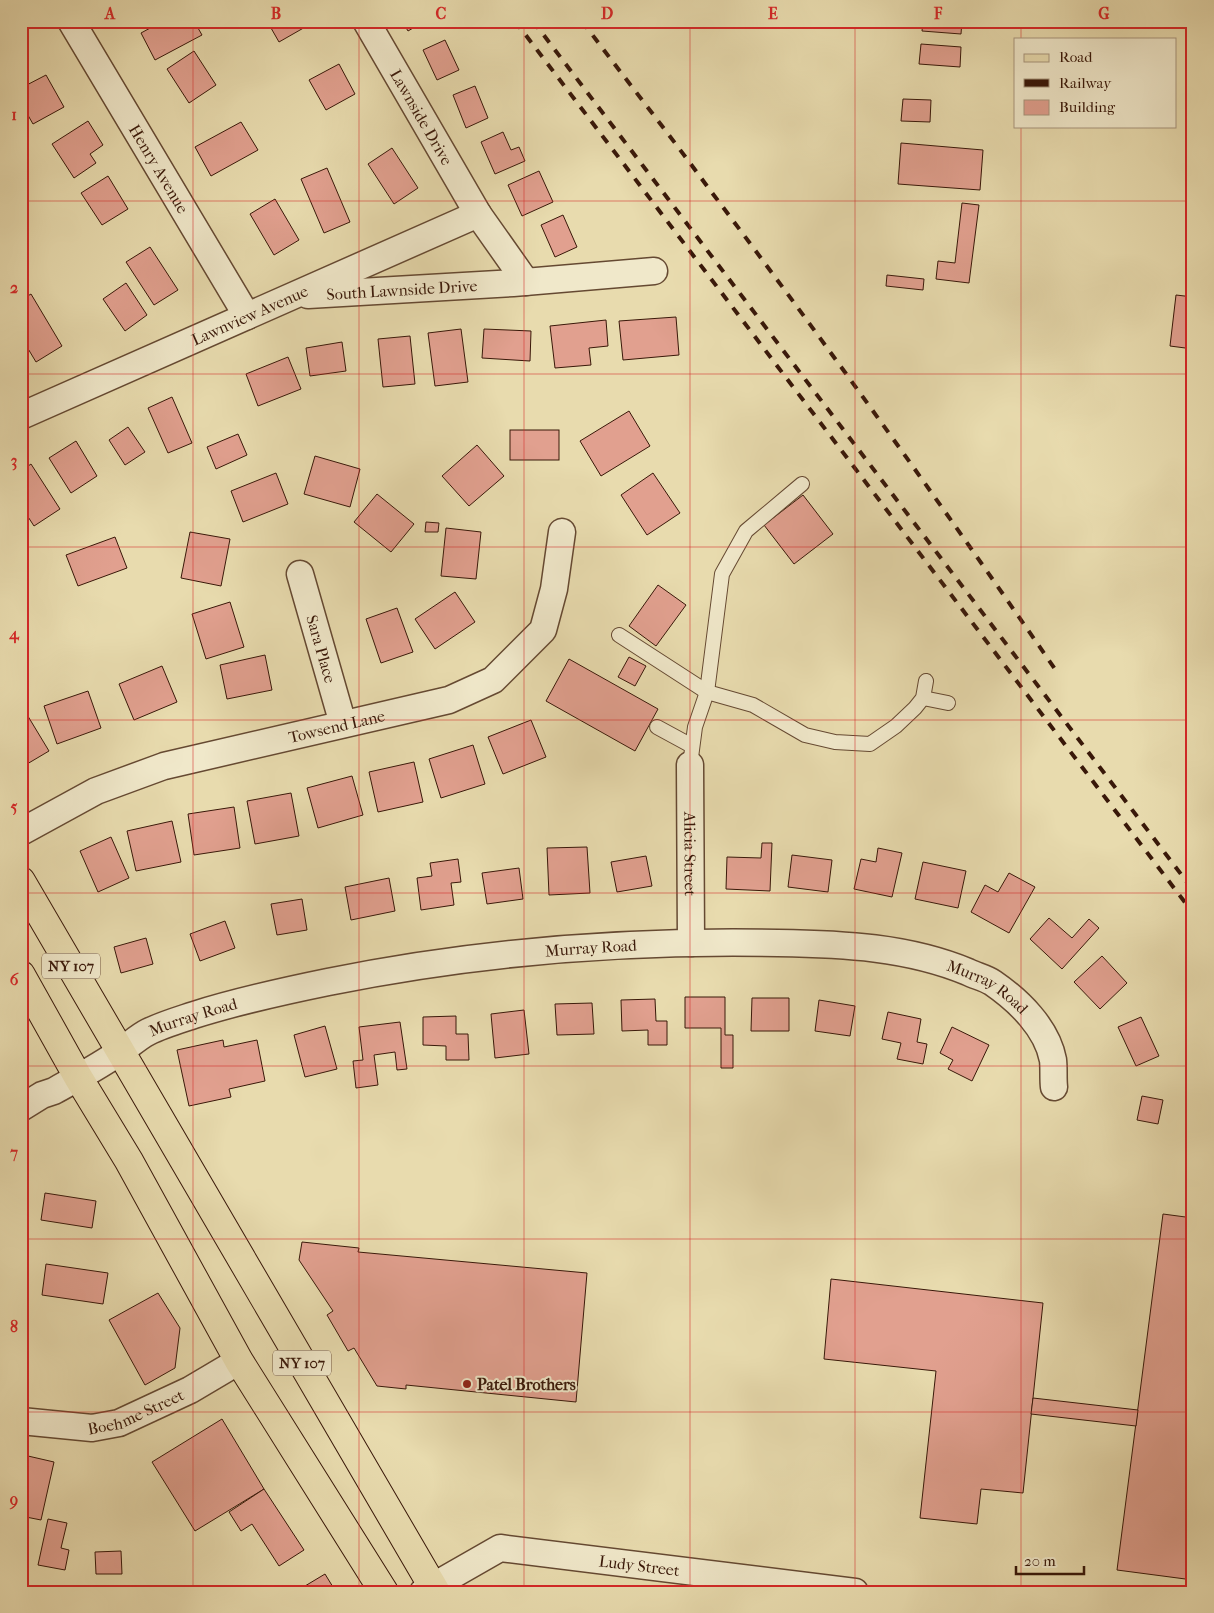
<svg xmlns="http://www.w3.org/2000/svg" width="1214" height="1613" font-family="'IM FELL French Canon',serif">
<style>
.building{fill:#e1a08f;stroke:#391809}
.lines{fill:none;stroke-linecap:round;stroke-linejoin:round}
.service-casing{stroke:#654932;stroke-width:16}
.minor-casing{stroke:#654932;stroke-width:29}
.primary-casing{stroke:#391809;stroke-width:30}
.service{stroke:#f0e8ca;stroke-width:14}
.minor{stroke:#f0e8ca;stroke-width:26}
.primary{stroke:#e8dbae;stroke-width:28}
.rail{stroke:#391809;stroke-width:4;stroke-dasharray:9 9;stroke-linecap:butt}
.grid{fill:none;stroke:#d62828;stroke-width:1;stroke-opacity:0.55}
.poi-dot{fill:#8f2418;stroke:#f0e8ca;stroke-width:2}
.labels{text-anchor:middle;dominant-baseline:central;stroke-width:4;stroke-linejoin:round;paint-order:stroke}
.shield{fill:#f0e8ca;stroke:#705643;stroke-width:1}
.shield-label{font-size:15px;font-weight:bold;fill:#391809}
.street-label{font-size:16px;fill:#391809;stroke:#f0e8ca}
.poi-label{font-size:16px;font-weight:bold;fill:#391809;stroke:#f0e8ca;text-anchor:start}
.neatline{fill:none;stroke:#d62828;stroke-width:2}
.grid-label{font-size:16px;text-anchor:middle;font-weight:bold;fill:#d62828}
</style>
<rect width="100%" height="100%" fill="#e8dbae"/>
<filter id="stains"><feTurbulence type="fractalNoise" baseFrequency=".004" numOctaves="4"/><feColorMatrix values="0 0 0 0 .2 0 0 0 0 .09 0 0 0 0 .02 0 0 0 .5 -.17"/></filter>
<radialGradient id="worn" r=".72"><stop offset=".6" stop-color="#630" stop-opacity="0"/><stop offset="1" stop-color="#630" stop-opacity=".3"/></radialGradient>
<g class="building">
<path d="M163,21h31l8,14 -47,25 -14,-27z"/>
<path d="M267,21h47v1l-35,20z"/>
<path d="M402,21h23l-17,10z"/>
<path d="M923,21h39l-1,13 -39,-3z"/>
<path d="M445,40l14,30 -22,10 -14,-30z"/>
<path d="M921,44l40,3 -1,20 -41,-3z"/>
<path d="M194,51l22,34 -27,18 -22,-34z"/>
<path d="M339,64l16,30 -29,16 -17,-30z"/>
<path d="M46,75l18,32 -31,17 -12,-21v-15z"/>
<path d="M475,86l13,32 -22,10 -13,-33z"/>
<path d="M903,99l28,1 -1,22 -29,-1z"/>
<path d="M88,121l15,24 -13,9 6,9 -22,15 -22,-34z"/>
<path d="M241,122l17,28 -47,26 -16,-29z"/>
<path d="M503,132l8,18 8,-3 6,14 -30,13 -14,-32z"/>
<path d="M901,143l82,7 -3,40 -82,-6z"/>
<path d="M392,148l26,40 -24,16 -26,-40z"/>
<path d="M327,168l23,54 -26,11 -23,-54z"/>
<path d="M539,171l14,31 -31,14 -14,-31z"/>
<path d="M108,176l20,33 -26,16 -21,-32z"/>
<path d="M275,199l24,41 -25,15 -24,-41z"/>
<path d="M962,203l17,2 -10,78 -33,-4 2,-18 17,2z"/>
<path d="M563,215l14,32 -22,10 -14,-32z"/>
<path d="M150,247l28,43 -24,15 -28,-43z"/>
<path d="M887,275l37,4 -1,11 -37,-4z"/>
<path d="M126,283l21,32 -22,16 -22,-32z"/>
<path d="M31,294l31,52 -26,16 -15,-25v-37z"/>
<path d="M1176,295l17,2v52l-23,-3z"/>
<path d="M676,317l3,38 -56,5 -4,-39z"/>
<path d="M606,320l2,26 -19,2 2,17 -36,3 -5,-42z"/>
<path d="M461,329l7,53 -33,4 -7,-53z"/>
<path d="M484,329l47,2 -1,30 -48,-3z"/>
<path d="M410,336l5,48 -32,3 -5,-48z"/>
<path d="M342,342l4,29 -36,5 -4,-28z"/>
<path d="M288,357l13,32 -43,17 -12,-32z"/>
<path d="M172,397l20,46 -24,10 -20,-45z"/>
<path d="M629,411l21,35 -49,30 -21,-35z"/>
<path d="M128,427l17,25 -20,13 -16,-25z"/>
<rect x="510" y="430" width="49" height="30"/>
<path d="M238,434l9,21 -31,14 -9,-22z"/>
<path d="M76,441l21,35 -26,17 -22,-35z"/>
<path d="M477,445l27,31 -35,30 -27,-30z"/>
<path d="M315,456l45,13 -10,38 -46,-13z"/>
<path d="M31,464l29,45 -26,17 -13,-20v-35z"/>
<path d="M276,473l12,31 -45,18 -12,-31z"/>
<path d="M653,473l27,40 -33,22 -26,-40z"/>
<path d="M377,494l37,30 -23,28 -37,-30z"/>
<path d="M803,495l30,39 -39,30 -30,-39z"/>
<path d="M426,522l13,1 -1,9h-13z"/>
<path d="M446,528l35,4 -5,47 -35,-3z"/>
<path d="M190,532l40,7 -9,47 -40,-8z"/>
<path d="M115,537l12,31 -49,18 -12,-31z"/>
<path d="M658,585l28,20 -30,41 -27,-20z"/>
<path d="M455,592l20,30 -40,27 -20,-30z"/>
<path d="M230,602l14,45 -38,12 -14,-45z"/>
<path d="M397,608l16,44 -32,11 -15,-44z"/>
<path d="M265,655l7,35 -45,9 -7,-34z"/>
<path d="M629,657l17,9 -11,20 -17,-9z"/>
<path d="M569,659l89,50 -23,42 -89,-50z"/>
<path d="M162,666l15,36 -43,18 -15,-36z"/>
<path d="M88,691l13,37 -44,16 -13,-38z"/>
<path d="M23,708l26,43 -27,16 -1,-58z"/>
<path d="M531,720l15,37 -43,17 -15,-37z"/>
<path d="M473,745l12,39 -44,14 -12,-39z"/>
<path d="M414,762l9,40 -45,10 -9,-40z"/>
<path d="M352,776l11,39 -45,13 -11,-40z"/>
<path d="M291,793l8,43 -44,8 -8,-43z"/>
<path d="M234,807l6,41 -46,7 -6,-41z"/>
<path d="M172,821l9,41 -45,9 -9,-40z"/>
<path d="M111,837l18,41 -31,14 -18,-41z"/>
<path d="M762,843h10l-2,48 -44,-2 1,-32 34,1z"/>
<path d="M587,847l3,46 -41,2 -2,-47z"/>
<path d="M878,848l24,5 -10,44 -38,-8 7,-30 15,3z"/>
<path d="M792,855l40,5 -4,32 -40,-5z"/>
<path d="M646,856l6,30 -35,6 -6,-30z"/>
<path d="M458,859l3,23 -10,1 3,22 -33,5 -4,-32 15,-2 -2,-13z"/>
<path d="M923,862l43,9 -8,37 -43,-9z"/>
<path d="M519,868l4,31 -36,5 -5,-31z"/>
<path d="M1009,873l26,14 -26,46 -38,-21 14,-27 13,7z"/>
<path d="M389,878l6,33 -44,9 -6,-33z"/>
<path d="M302,899l5,31 -30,5 -6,-31z"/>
<path d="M1049,918l23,20 17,-19 10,9 -37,41 -32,-30z"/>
<path d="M225,921l10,27 -35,13 -10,-27z"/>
<path d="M146,938l7,26 -32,9 -7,-26z"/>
<path d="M1102,956l25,27 -27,26 -26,-27z"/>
<path d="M685,997h40v38h8v33h-12v-40h-36z"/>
<path d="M752,998h37v33h-38z"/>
<path d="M655,999l1,22h11v24h-19v-15l-26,1 -1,-31z"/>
<path d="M819,1000l36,6 -5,30 -35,-5z"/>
<path d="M592,1003l2,31 -37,1 -2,-31z"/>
<path d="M524,1010l5,44 -34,4 -4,-44z"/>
<path d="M888,1012l33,7 -4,23 10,2 -4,20 -26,-5 4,-16 -19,-4z"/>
<path d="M456,1016v18h12l1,26h-23v-14l-23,-1v-28z"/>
<path d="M1141,1017l18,39 -23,10 -18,-39z"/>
<path d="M400,1022l7,47 -10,1 -2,-18 -21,3 4,30 -22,3 -3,-27 10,-1 -4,-33z"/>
<path d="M325,1026l12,43 -32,8 -11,-42z"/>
<path d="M952,1027l37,18 -17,36 -24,-12 5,-9 -13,-7z"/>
<path d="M223,1040l1,7 33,-7 8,41 -36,8 2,8 -42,9 -12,-56z"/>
<path d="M1142,1096l21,4 -5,24 -21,-4z"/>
<path d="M45,1193l51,8 -4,27 -51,-8z"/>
<path d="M1163,1214l30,4v362l-76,-10z"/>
<path d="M302,1242l57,6 -1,4 229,21 -11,129 -170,-17v4l-29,-3 -23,-38 -6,3 -21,-36 6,-4 -34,-51z"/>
<path d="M46,1264l62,9 -5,31 -61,-9z"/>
<path d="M831,1279l212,24 -20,190 -42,-4 -4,35 -57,-6 16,-147 -112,-12z"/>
<path d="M158,1293l22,35 -5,40 -30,17 -36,-65z"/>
<path d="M1033,1398l105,12 -2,16 -105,-12z"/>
<path d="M222,1419l42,70 -69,42 -43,-69z"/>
<path d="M28,1456l26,6 -13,58 -20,-4v-27z"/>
<path d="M264,1489l40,61 -25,16 -27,-42 -11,7 -12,-19z"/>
<path d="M48,1519l19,4 -6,25 8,2 -4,20 -27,-5z"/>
<path d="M121,1551l1,23h-26l-1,-22z"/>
<path d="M325,1574l11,18h-41z"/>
</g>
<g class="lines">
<defs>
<g id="service">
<path d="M619,635l88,57 46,13 52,30 30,7 35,2 26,-18 19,-18 8,-10 3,-17"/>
<path d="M923,698l25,5"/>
<path d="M657,727l35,19"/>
<path d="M690,765l5,-38 12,-35 15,-118 24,-43 56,-47"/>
</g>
<g id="minor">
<path id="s1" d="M71,21l176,295"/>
<path id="s2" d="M366,21l112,193 48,68"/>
<path id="s3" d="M308,295l205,-12 141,-12"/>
<path id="s4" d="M21,416l457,-202"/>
<path id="s5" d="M300,574l43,150"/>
<path id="s6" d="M690,765l1,178"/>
<path id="s7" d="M21,832l75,-41 68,-25 285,-66 44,-20 50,-50 11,-41 8,-57"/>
<path id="s8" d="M21,1108l21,-13 12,-4c23,-13 46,-25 67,-40 9,-6 17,-14 27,-19 14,-7 31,-12 46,-17 44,-14 90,-24 134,-33 148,-30 300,-42 450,-39 65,1 130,4 190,29 8,4 18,6 25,11 26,18 54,45 60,77 1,8 0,19 1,27"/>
<path id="s9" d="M21,1421l71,7 27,-5 71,-33 49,-29"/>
<path id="s10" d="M423,1592l77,-44 355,44"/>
</g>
<g id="primary">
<path d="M21,881l415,711"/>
<path d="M21,975l57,102 51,84 110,200 145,231"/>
</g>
</defs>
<use href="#service" class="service-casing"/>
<use href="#minor" class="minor-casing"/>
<use href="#primary" class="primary-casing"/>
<use href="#service" class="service"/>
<use href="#minor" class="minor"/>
<use href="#primary" class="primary"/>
<g class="rail">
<path d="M515,21l678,892"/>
<path d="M533,21l660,869"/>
<path d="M582,21c41,55 84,109 125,165 120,159 237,322 350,486"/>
</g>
</g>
<path class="grid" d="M193,21v1571M359,21v1571M524,21v1571M690,21v1571M855,21v1571M1021,21v18M1021,126v1466M21,201h1172M21,374h1172M21,547h1172M21,720h1172M21,893h1172M21,1066h1172M21,1239h1172M21,1412h1172"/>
<circle class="poi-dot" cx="467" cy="1384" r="5"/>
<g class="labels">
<g class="shield">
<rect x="42" y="953.5" width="58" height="25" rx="4"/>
<rect x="273" y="1350.5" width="58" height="25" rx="4"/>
</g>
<g class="shield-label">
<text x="71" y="966">NY 107</text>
<text x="302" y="1363">NY 107</text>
</g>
<g class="street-label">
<text stroke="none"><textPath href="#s2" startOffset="111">Lawnside Drive</textPath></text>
<text stroke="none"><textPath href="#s1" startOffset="172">Henry Avenue</textPath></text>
<text stroke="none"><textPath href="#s3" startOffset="94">South Lawnside Drive</textPath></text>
<text stroke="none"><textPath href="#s4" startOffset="250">Lawnview Avenue</textPath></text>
<text stroke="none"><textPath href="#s5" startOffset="78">Sara Place</textPath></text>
<text stroke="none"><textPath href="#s7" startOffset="335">Towsend Lane</textPath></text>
<text stroke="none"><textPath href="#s6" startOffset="89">Alicia Street</textPath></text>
<text stroke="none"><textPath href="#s8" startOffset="601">Murray Road</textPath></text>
<text stroke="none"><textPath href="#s8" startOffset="1006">Murray Road</textPath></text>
<text stroke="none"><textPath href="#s8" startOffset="196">Murray Road</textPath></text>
<text stroke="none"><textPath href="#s9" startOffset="118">Boehme Street</textPath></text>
<text stroke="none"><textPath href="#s10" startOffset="229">Ludy Street</textPath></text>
</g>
<g class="poi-label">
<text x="477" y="1384">Patel Brothers</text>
</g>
</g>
<rect width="1214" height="1613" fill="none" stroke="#e8dbae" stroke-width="55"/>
<rect x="1014" y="38" width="162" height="90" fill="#f0e8ca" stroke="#a7957d"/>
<rect x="1024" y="54" width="25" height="8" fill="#e8dbae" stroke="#a7957d"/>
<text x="1059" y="62" font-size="15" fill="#391809">Road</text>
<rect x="1024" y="79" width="25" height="8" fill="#391809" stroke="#a7957d"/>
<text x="1059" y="88" font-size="15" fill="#391809">Railway</text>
<rect x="1024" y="100" width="25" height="15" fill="#e1a08f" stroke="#a7957d"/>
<text x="1059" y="112" font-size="15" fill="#391809">Building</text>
<path d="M1016 1566v8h68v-8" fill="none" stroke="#391809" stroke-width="2.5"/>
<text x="1024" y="1566" font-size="15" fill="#391809" stroke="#f0e8ca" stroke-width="4" paint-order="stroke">20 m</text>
<rect x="28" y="28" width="1158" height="1558" class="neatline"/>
<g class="grid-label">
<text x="110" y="19">A</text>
<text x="276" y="19">B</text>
<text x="441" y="19">C</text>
<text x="607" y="19">D</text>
<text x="773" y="19">E</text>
<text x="938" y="19">F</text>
<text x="1104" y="19">G</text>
<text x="14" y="120">1</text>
<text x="14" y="293">2</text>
<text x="14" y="466">3</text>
<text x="14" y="639">4</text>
<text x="14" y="812">5</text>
<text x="14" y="985">6</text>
<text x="14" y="1158">7</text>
<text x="14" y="1332">8</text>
<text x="14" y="1505">9</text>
</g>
<rect width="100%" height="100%" filter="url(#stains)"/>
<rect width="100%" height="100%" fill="url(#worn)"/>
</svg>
